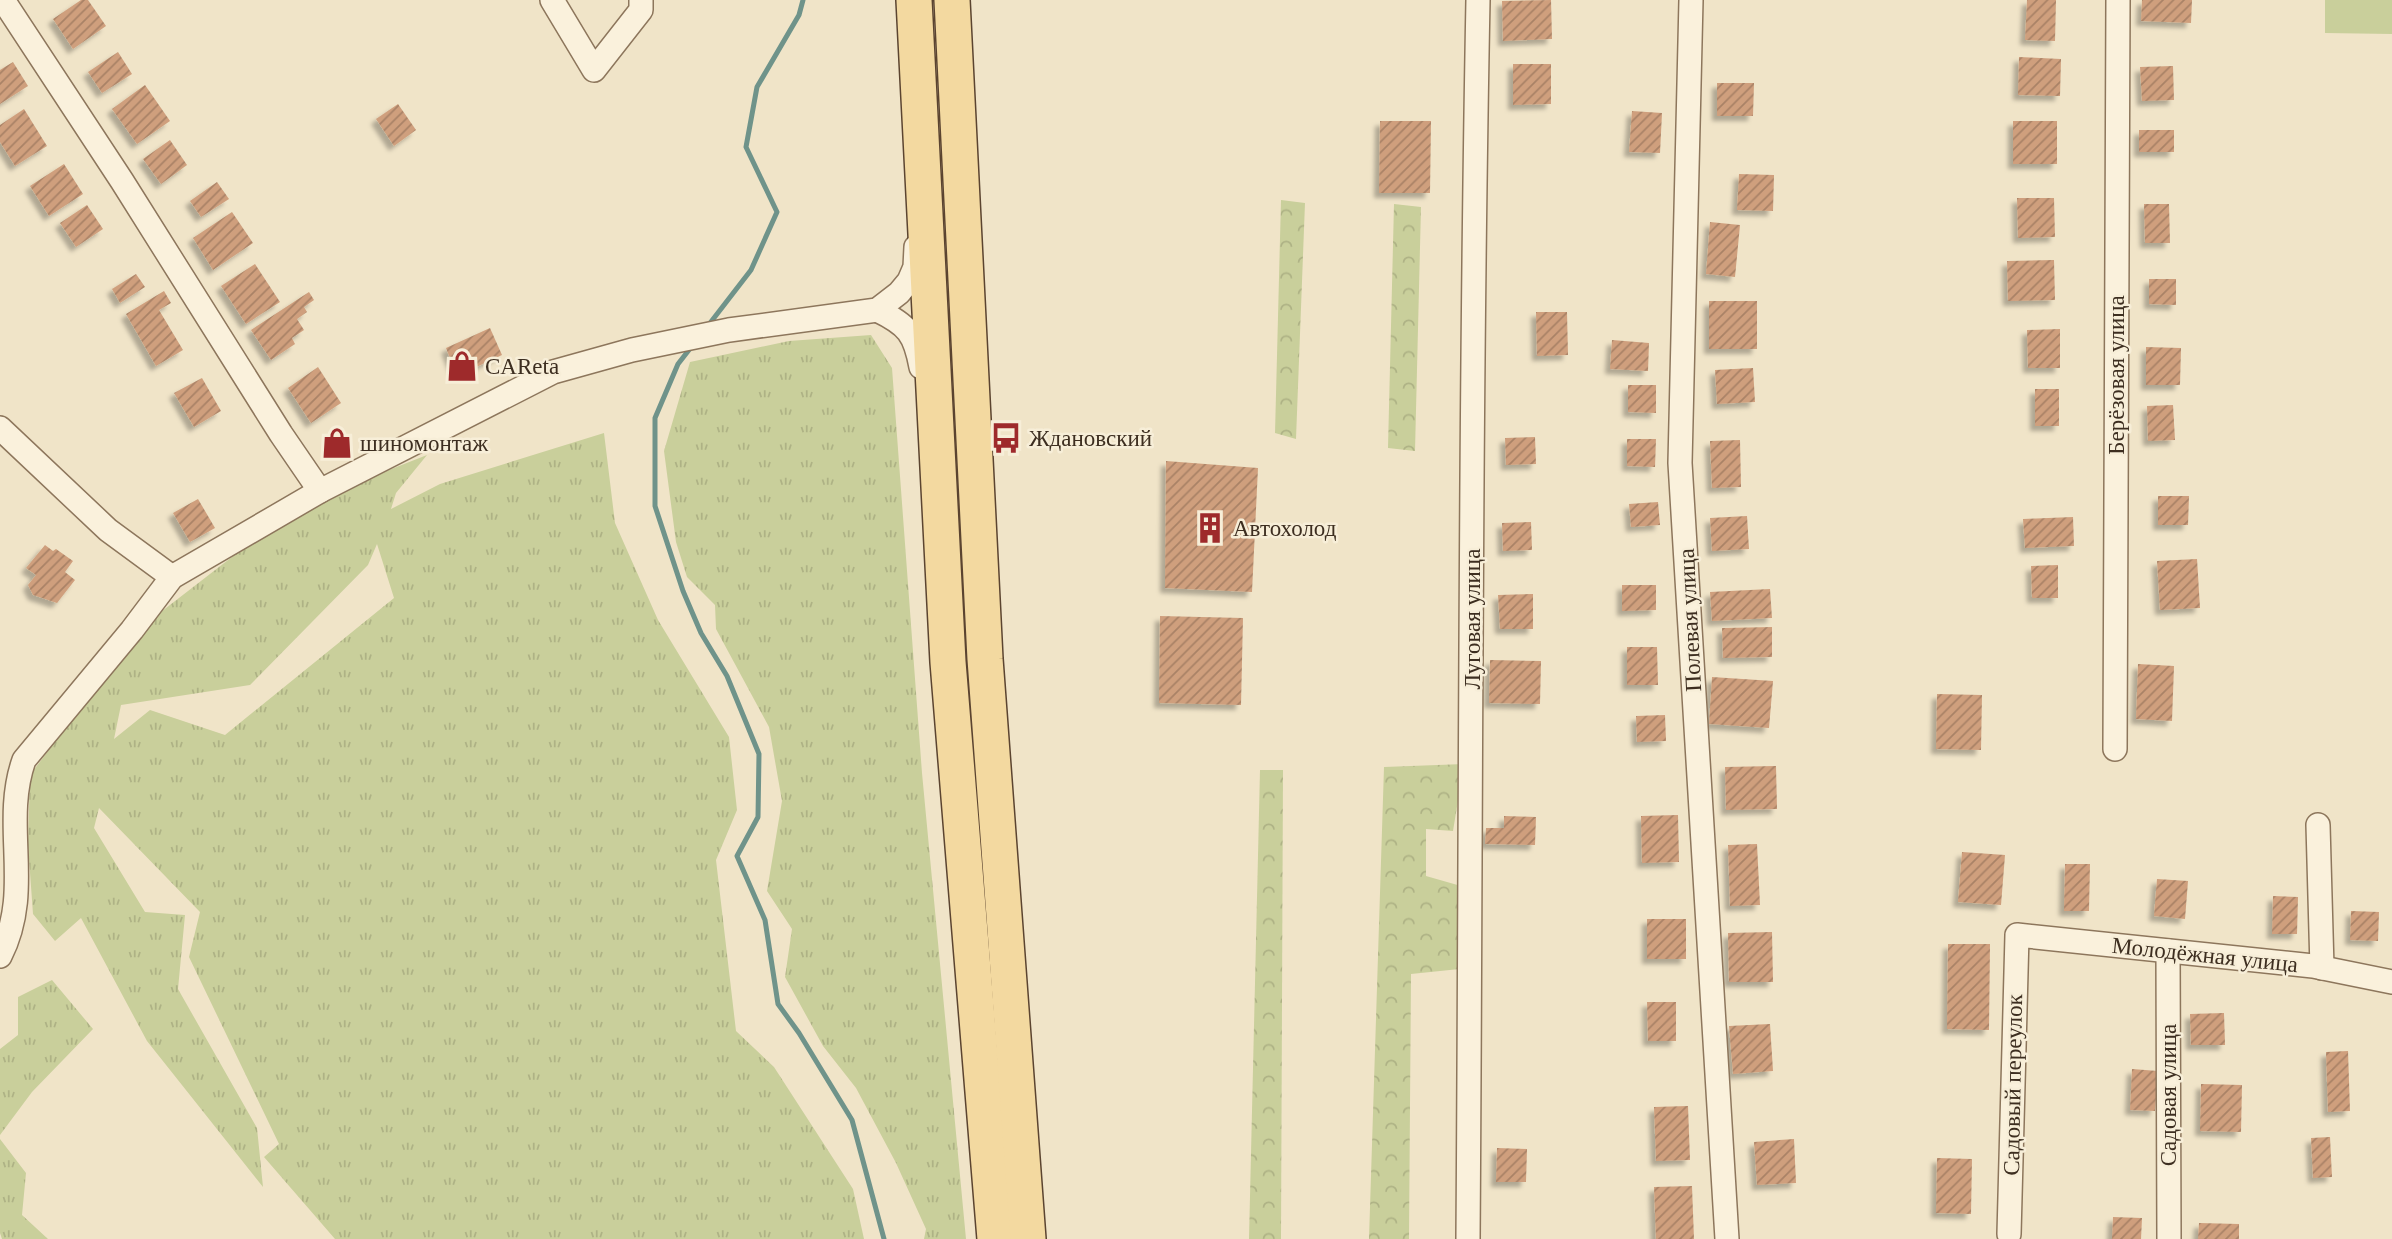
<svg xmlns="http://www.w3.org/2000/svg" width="2392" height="1239" font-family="'Times New Roman',serif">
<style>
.grass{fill:url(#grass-tufts);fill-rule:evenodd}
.forest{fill:url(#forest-crowns)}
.pitch{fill:#c9cf9b}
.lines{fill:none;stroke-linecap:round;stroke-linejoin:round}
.stream{stroke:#6f938a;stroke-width:5}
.building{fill:url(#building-hatch);filter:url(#shadow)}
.street-casing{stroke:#8d765c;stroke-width:26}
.primary-casing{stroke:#5b4430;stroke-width:38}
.street{stroke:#faf1dc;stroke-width:23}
.primary{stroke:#f3d9a0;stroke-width:35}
.labels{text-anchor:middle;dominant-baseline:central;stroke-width:5;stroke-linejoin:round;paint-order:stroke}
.poi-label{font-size:23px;fill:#3d2e20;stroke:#f7eed8;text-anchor:start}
.street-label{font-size:23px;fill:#3d2e20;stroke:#f7eed8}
</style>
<defs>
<pattern id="grass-tufts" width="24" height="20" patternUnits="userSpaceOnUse" patternTransform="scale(1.75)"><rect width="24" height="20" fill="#c9cf9b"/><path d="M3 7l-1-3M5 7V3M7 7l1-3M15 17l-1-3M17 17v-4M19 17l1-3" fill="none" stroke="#aeb285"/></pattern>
<pattern id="forest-crowns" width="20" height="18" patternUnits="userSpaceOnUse" patternTransform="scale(1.75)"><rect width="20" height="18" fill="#c9cf9b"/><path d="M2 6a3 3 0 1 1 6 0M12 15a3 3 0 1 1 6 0" fill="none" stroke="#aeb285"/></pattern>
<pattern id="building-hatch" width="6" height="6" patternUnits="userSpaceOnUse" patternTransform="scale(1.75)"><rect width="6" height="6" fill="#cf9f7d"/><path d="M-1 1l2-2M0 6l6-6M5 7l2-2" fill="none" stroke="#a98266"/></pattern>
<filter id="shadow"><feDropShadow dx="-5" dy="5" stdDeviation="2" flood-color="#0004"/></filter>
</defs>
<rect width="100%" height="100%" fill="#f0e4c8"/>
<g class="grass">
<path d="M871,335l21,33 30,405 44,466h-42l2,-10 -30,-66 -40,-75 -33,-42 -38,-69 7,-48 -25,-38 15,-90 -13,-74 -53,-98 -1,-24 -28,-28 -11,-35 -12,-91 26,-89 99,-21z"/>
<path d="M604,433l11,90 43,97 71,117 8,73 -21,50 20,171 38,36 79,122 11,50h-529l-71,-82 15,-13 -90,-187 11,-45 -101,-104 -5,20 51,84 40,3 -7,74 79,139 6,59 -116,-146 -66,-123 -26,23 -22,-27 -5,-69 2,-70 63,-84 64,-76 84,-65 115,-67 71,-28 -31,38 -5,16 49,-25zM377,544l17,54 -169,137 -75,-25 -36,29 7,-34 129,-20 118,-120z"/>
<path d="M52,980l41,49 -61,63 -32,43v-86l18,-14v-38z"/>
<path d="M0,1139l26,34 -4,42 26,24h-46l-2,-6z"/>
</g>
<g class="forest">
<path d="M1281,200l24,3 -9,236 -21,-6z"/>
<path d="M1394,204l27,3 -6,244 -27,-3z"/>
<path d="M1464,764l-11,67 -27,-2v47l56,16 -3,75 -68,7 -2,265h-40l15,-472z"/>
<path d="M1260,770h23l-2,469h-32z"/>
</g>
<path class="pitch" d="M2325,0h67v34l-67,-1z"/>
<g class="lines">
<g class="stream">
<path d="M707,327l44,-57 26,-58 -31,-65 11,-60 42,-72 4,-15"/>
<path d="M692,346l-14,18 -23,54v88l28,85 18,42 26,43 32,78 -1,63 -21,39 28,64 13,84 21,29 53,87 32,119"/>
</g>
</g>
<g class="building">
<path d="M81,0h7l18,26 -33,23 -20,-30z"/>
<path d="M1551,0l1,39 -49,2 -1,-40z"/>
<path d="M2027,0h29l-1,41 -30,-1z"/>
<path d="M2142,0h50l-1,23 -50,-2z"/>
<path d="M118,52l14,22 -30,19 -14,-21z"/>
<path d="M2019,57l42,2 -1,37 -42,-1z"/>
<path d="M13,62l15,24 -28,18v-34z"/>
<path d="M1513,64h38v40l-38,1z"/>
<path d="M2173,66l1,34 -32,1 -2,-34z"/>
<path d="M1717,83h37l-1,33h-36z"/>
<path d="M145,85l25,36 -33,23 -25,-35z"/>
<path d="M398,104l18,26 -22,16 -18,-27z"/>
<path d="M24,109l23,37 -32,20 -15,-24v-17z"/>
<path d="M1632,111l30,2 -2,40 -31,-1z"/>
<path d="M1380,121h51l-1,72h-51z"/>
<rect x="2013" y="121" width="44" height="43"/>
<rect x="2139" y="130" width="35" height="22"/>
<path d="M170,140l17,25 -26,19 -18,-25z"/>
<path d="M64,164l19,30 -34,22 -19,-30z"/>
<path d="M1739,174l35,1 -1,36 -36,-1z"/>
<path d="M217,182l12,17 -28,18 -11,-16z"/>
<path d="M2017,198h37l1,39 -37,1z"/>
<path d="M2144,204h25l1,39h-25z"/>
<path d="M87,205l16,24 -27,18 -16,-24z"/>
<path d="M232,212l21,31 -40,27 -20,-32z"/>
<path d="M1710,222l30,3 -5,52 -29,-3z"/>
<path d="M2054,260l1,40 -47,1 -1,-40z"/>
<path d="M255,264l25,38 -34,22 -25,-38z"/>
<path d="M136,274l9,13 -25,16 -8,-14z"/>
<path d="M2149,279h27v26l-27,-1z"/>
<path d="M164,291l7,12 -12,7 24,40 -27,16 -30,-52z"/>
<path d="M309,292l5,8 -10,7 3,5 -10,7 7,11 -12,8 3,6 -24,16 -20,-30z"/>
<rect x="1709" y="301" width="48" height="48"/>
<path d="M1536,312h31l1,43 -31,1z"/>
<path d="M490,328l12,27 -45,21 -11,-28z"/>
<path d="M2060,329v39h-32l-1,-38z"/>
<path d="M1612,340l37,3 -1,28 -38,-2z"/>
<path d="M2146,347l35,1 -1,37h-34z"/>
<path d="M318,367l23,36 -30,20 -23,-35z"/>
<path d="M1753,368l2,34 -38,2 -2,-34z"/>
<path d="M202,378l19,33 -27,16 -20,-34z"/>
<path d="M1628,385h28v28l-28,-1z"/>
<rect x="2035" y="389" width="24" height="37"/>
<path d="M2173,405l2,35 -27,1 -1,-35z"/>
<path d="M1535,437l1,27 -30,1 -1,-27z"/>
<path d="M1627,439h29l-1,28 -28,-1z"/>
<path d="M1740,440l1,47 -29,1 -2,-47z"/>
<path d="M1166,461l92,7 -6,124 -87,-4z"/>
<path d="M2158,496h31l-1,29h-30z"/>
<path d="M198,499l17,29 -25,14 -17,-29z"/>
<path d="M1658,502l2,23 -29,2 -2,-23z"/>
<path d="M1747,516l2,33 -37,2 -2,-33z"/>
<path d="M2073,517l1,29 -49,2 -2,-29z"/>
<path d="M1531,522l1,28 -29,1 -1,-28z"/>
<path d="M45,545l8,6 3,-2 17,12 -8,11 10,8 -18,23 -24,-8 -5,-10 8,-10 -10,-7z"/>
<path d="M2197,559l3,49 -40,2 -3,-49z"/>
<path d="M2058,565v33h-26l-1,-32z"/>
<path d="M1622,585h34v25l-34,1z"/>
<path d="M1770,589l2,29 -60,3 -2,-29z"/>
<path d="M1533,594v35h-33l-2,-34z"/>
<path d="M1160,616l83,2 -2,87 -82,-2z"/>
<path d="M1772,627v30l-49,1 -1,-30z"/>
<path d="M1627,647h30l1,38h-31z"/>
<path d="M1490,660l51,1 -1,43 -51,-1z"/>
<path d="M2138,664l36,2 -2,55 -36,-2z"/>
<path d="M1712,677l61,4 -4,47 -60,-4z"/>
<path d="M1937,694l45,1 -1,55 -45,-1z"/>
<path d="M1665,715l1,26 -29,1 -1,-26z"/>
<path d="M1776,766l1,43 -51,1 -1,-43z"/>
<path d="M1678,815l1,47 -37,1 -1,-47z"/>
<path d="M1504,816l32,1 -1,28 -50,-1 1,-16h18z"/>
<path d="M1757,844l3,61 -30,1 -2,-61z"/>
<path d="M1962,852l43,3 -4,50 -43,-3z"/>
<path d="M2065,864h25l-1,47h-25z"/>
<path d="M2157,879l31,2 -3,38 -31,-3z"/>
<path d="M2273,896l25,1 -1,37h-25z"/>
<path d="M2351,911l28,1 -1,29 -28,-1z"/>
<rect x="1647" y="919" width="39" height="40"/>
<path d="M1772,932l1,50h-44l-1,-49z"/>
<path d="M1948,944h42l-1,86 -42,-1z"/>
<path d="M1647,1002h29v39h-28z"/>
<path d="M2224,1013l1,32h-34l-1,-31z"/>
<path d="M1770,1024l3,47 -40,3 -4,-48z"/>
<path d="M2348,1051l2,60 -22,1 -2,-60z"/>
<path d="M2132,1069l26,2 -3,40 -25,-1z"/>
<path d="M2201,1084l41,1 -1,47 -41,-1z"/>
<path d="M1688,1106l2,54 -34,1 -2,-54z"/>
<path d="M2330,1137l2,40 -19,1 -2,-40z"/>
<path d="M1794,1139l2,44 -39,2 -3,-43z"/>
<path d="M1497,1148l30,1 -1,33h-30z"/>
<path d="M1937,1158l35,1 -1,55 -35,-1z"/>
<path d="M1692,1186l2,53h-38l-2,-52z"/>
<path d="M2113,1217l29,1 -1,21h-29z"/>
<path d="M2199,1223l40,1v15h-41z"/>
</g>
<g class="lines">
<defs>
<g id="street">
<path d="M3,0l119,181 159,253 39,57"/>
<path d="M552,0l42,70 47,-60v-10"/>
<path d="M1691,0l-11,463 47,776"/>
<path d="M877,310c31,15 38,24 44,57"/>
<path d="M0,428l108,102 64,47"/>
<path d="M2115,749l3,-749"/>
<path d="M2318,825l4,143"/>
<path d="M2168,951l1,288"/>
<path d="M0,956c34,-66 1,-131 24,-196l108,-130 40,-53 148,-86 233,-119 79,-22 97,-20 148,-20 22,-17 10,-12 6,-14 1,-20"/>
<path d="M2009,1234l8,-299 296,31 79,16"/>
<path d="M1468,1239c3,-413 2,-826 10,-1239"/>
</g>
<g id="primary">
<path d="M914,0l34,662 47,577"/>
<path d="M952,0l33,659 43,580"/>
</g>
</defs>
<use href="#street" class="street-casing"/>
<use href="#primary" class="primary-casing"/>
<use href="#street" class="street"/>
<use href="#primary" class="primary"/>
</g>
<defs>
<symbol id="shop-bare" viewBox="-9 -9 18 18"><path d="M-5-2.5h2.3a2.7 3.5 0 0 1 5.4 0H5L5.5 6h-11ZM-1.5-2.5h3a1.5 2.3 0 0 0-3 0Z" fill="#9e2a2b" stroke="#f7eed8" stroke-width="2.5" paint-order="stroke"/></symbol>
<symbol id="bus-bare" viewBox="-9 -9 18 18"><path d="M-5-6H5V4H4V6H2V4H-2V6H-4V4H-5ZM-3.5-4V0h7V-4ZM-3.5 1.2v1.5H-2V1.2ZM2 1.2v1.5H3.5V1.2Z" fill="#9e2a2b" stroke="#f7eed8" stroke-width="2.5" paint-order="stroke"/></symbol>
<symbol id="building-bare" viewBox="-9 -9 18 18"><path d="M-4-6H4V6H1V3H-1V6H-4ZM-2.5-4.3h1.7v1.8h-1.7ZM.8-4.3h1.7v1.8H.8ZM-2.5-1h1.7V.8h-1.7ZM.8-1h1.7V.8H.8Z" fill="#9e2a2b" stroke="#f7eed8" stroke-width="2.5" paint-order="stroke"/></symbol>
</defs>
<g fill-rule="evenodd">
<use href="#shop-bare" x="440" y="344" width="44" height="44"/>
<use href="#bus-bare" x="984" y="416" width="44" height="44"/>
<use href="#shop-bare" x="315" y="421" width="44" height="44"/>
<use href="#building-bare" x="1188" y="506" width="44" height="44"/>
</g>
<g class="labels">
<g class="poi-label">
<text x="485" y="366">CAReta</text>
<text x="1029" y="438">Ждановский</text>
<text x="360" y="443">шиномонтаж</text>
<text x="1233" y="528">Автохолод</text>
</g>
<g class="street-label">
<text transform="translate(2116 375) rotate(-90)">Берёзовая улица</text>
<text transform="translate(1472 619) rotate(-90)">Луговая улица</text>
<text transform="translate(1690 620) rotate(-93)">Полевая улица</text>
<text transform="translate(2205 955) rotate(6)">Молодёжная улица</text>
<text transform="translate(2013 1085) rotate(-89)">Садовый переулок</text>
<text transform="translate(2168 1095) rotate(-90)">Садовая улица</text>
</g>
</g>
</svg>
